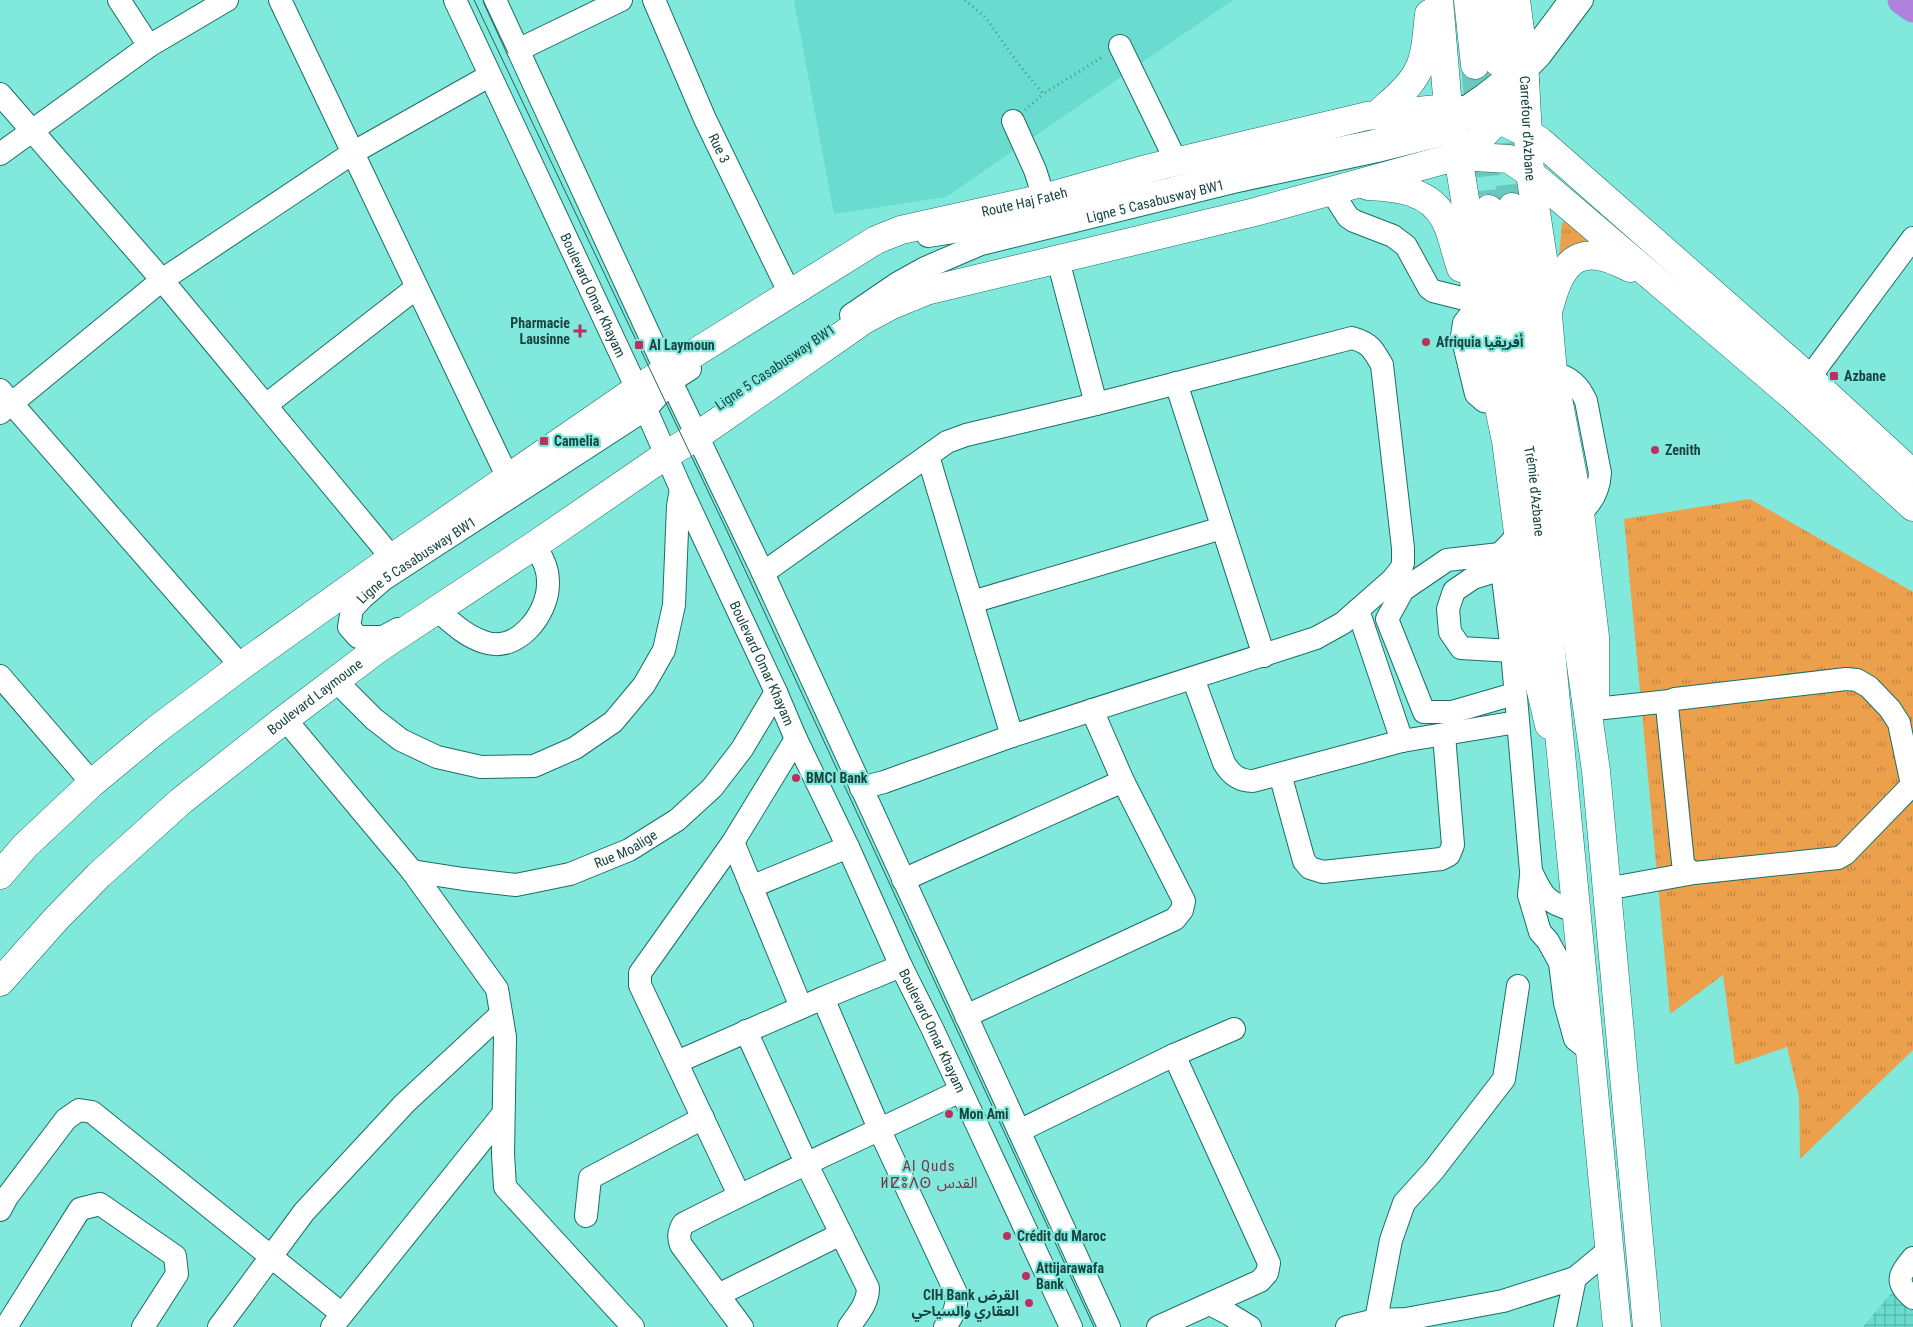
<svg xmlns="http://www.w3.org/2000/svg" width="1913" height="1327" font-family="'Roboto Condensed','Noto Sans Arabic','Noto Sans Tifinagh',sans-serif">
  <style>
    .built { fill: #6adccf }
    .industrial { fill: url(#industrial-grid) }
    .grass { fill: url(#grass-tufts) }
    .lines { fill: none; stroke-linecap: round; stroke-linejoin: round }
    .river { stroke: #af82de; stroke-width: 29 }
    .highway-tunnel { stroke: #6cc7bd; stroke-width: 28; stroke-dasharray: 28 14; stroke-linecap: butt }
    .minor-casing { stroke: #1a6f67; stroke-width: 24 }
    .major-casing { stroke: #1a6f67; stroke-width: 29 }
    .highway-casing { stroke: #1a6f67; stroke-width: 29 }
    .path { stroke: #4c958d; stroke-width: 3; stroke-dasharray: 1 4; stroke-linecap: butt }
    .minor { stroke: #fff; stroke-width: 22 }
    .major { stroke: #fff; stroke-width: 28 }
    .highway { stroke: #fff; stroke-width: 28 }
    .tram { stroke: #2a605b; stroke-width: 1 }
    .poi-dot { fill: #bd2f5f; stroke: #81e8dc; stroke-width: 2 }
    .labels { text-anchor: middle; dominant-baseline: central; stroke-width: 4.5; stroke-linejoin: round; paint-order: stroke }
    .street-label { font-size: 14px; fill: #194541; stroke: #81e8dc }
    .poi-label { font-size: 14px; font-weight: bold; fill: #194541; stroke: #81e8dc; text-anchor: start }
    .neighbourhood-label { font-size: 15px; letter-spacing: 1px; fill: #793346; stroke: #81e8dc }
  </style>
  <defs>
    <pattern id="industrial-grid" width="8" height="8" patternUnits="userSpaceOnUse" patternTransform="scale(1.25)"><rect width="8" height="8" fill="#6adccf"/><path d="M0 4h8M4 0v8" fill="none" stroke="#56b4aa"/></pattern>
    <pattern id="grass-tufts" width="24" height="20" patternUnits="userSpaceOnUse" patternTransform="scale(1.25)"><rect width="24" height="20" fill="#eda04c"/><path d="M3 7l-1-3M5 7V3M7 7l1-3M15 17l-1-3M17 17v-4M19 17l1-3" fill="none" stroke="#bf8441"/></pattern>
  </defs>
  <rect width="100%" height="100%" fill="#81e8dc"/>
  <path class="built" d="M794 0H1233L946 197 834 214Z"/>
  <path class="industrial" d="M1913 1267V1327H1863Z"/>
  <path class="grass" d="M1575 221 1608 248 1558 268 1562 222Z
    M1750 499 1913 592V1050L1800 1159 1799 1096 1787 1047 1735 1065 1723 975 1670 1014 1624 519Z"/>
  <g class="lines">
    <path class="river" d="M1902 0 1913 8"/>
    <path class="highway-tunnel" d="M1475 65 1489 209
      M1501 101 1512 207"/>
    <g class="minor-casing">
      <g id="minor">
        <path d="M119 0 149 46"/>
        <path d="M280 0C357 159 431 319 508 478"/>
        <path id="s1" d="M455 0 637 389 681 489 776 692 796 739 848 847 901 966 932 1028 1071 1327"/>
        <path d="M495 0 666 371 763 573 1109 1327"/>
        <path id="s2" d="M654 0 705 119 790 294"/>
        <path d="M1120 46 1177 163"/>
        <path d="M518 50 621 0"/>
        <path d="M0 94 162 280 392 558"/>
        <path d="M1013 121 1035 170 1044 198"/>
        <path d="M0 154 149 46 227 0"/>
        <path d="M1332 192 1348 217 1354 221 1393 236 1406 246 1429 288 1433 291 1477 302"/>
        <path d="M928 236C1007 224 1087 209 1165 190 1202 181 1238 170 1275 161 1340 146 1411 141 1469 105 1514 77 1540 42 1570 0"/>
        <path d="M1058 260 1096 404"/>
        <path d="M1478 305 1464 323 1462 336 1476 394 1484 401 1498 403"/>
        <path id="s3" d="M851 315 898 283 925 268 981 244 1233 182 1377 151 1437 136 1490 104 1508 89 1540 56 1582 0"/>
        <path d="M1553 373C1570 377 1579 385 1586 401L1600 473C1599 490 1593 502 1580 513"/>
        <path d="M1176 383 1264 656"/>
        <path d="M0 390 241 666"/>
        <path d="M1798 390 1809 378 1913 238"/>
        <path d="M266 405 416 288"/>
        <path d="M0 413 162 280 354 152 489 76"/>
        <path d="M928 456 1012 736"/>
        <path d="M1518 535 1500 554 1512 651 1531 871C1543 897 1546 903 1576 911"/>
        <path d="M1500 554 1447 560 1403 590 1387 619 1424 712H1452L1514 694"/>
        <path d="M1502 569 1473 578 1454 591 1448 609 1450 632 1461 648 1512 651"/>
        <path d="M763 573 947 442 966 435 1096 404 1352 338C1370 343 1373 349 1382 365L1403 548V563L1401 569 1392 580 1343 623 1316 638 1012 736 884 782 861 788"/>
        <path d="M972 602 1222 528"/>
        <path d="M437 610C451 622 465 636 484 642 517 654 548 614 548 584 549 569 542 558 535 545"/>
        <path d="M1358 610 1402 741"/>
        <path id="s4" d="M398 629 383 637H358L349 627 352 609 362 598 384 579 646 409 671 381 690 369"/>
        <path d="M0 676 92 783"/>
        <path d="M1193 678 1224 763C1231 775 1239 781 1253 781L1402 741 1517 722"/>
        <path d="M336 681 374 719 401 740 437 757 481 767 534 766 575 748 613 722 644 685 664 650 674 605 678 506 681 489"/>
        <path d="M1595 709 1670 701"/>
        <path d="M285 719 412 871 497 989 505 1037 503 1154 505 1187 633 1327"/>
        <path d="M1280 774 1304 861 1310 868 1323 872 1441 859 1449 855 1453 845 1444 735"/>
        <path d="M1912 785 1899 723 1890 709 1869 687 1857 680 1846 679 1675 699 1670 701 1667 706 1683 863 1687 869 1694 873 1838 858 1845 854 1913 784"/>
        <path d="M733 842 801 1007"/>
        <path id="s5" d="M412 871 463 879 516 885 570 874 629 850 677 820 712 788 742 749 776 692"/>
        <path d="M1531 876 1529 895 1540 932 1548 941 1560 963 1565 1003 1575 1039 1589 1050"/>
        <path d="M903 880 1123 781"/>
        <path d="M751 887 848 847"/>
        <path d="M1606 889 1694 873"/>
        <path d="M823 998 880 1131 956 1293C958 1308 953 1315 945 1327"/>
        <path d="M966 1016 1175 919 1182 910 1184 901 1123 781 1092 710"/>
        <path d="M746 1031 807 1165 868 1288C868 1304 857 1315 849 1327"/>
        <path d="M677 1062 823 998 901 966"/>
        <path d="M1019 1131 1174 1055 1234 1029"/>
        <path d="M739 1195 640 985V973L733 842 796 739"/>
        <path d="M0 1210 7 1197 66 1119 79 1110 92 1112 342 1314"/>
        <path d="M586 1216 590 1178 703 1118"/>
        <path d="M1913 1258C1899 1275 1894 1282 1913 1298"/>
        <path d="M718 1295 841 1234"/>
        <path d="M1210 1304 1229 1314 1250 1327"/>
        <path d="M1376 1320 1391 1240 1404 1203 1433 1171 1504 1079 1518 986"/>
        <path d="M6 1327 80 1209 100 1204 175 1256 177 1274 143 1327"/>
        <path d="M219 1327 304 1212 405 1103 501 1014"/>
        <path d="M332 1327 503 1114"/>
        <path d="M742 1327 681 1245C678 1237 679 1232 683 1224 774 1177 868 1136 960 1091"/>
        <path d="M1158 1327 1260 1281 1267 1273 1269 1263 1174 1055"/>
        <path d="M1347 1327 1376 1320 1406 1319 1503 1301 1575 1278 1609 1250"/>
        <path d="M1565 1327 1575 1278"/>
      </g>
    </g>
    <g class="major-casing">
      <g id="major">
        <path d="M1439 0 1448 108 1458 156 1465 199 1476 299 1506 441 1536 670 1549 725"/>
        <path id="s6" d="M1516 0 1524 61 1530 173 1543 258 1553 373 1580 513 1595 637V703"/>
        <path d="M1377 115C1394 99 1415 84 1422 61 1427 46 1427 29 1429 14"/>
        <path d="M1458 156 1509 159 1530 173 1792 396 1913 507"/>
        <path d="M1368 186C1397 187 1431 191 1445 220 1453 235 1455 253 1461 268"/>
        <path d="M1550 305C1563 255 1584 243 1630 268"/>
        <path id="s7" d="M0 875 25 846 92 783 156 730 241 666 392 558 637 389 876 240 901 230 1044 198 1150 168 1367 116 1448 108 1491 116 1527 133 1540 141 1809 378 1913 474"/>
        <path id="s8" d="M0 982 56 919 99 875 181 801 285 719 379 648 535 545 666 455 697 436 864 320 892 305 926 291 1255 212 1458 156C1487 135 1507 112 1525 81"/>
      </g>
    </g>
    <g class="highway-casing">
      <g id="highway">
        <path d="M1468 0 1475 65"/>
        <path d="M1491 0 1498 62"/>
        <path d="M1512 207 1524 334 1551 453 1596 771 1647 1327"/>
        <path id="s9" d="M1489 209 1505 330 1533 467 1617 1327"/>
      </g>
    </g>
    <path class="path" d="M965 0 986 18 1017 62 1043 94 1104 56
      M1025 110 1043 94"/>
    <use href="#minor" class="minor"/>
    <use href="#major" class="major"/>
    <use href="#highway" class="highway"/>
    <path class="tram" d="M474 0 727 531 1094 1327
      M483 0 508 53"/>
  </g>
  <g class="poi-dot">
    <path d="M577.5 323.5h5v5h5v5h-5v5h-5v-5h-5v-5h5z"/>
    <circle cx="1426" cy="342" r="5"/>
    <rect x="634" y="340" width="10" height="10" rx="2.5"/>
    <rect x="1829" y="371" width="10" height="10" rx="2.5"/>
    <rect x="539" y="436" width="10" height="10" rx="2.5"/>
    <circle cx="1655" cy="450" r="5"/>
    <circle cx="796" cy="778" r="5"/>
    <circle cx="949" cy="1114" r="5"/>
    <circle cx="1007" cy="1236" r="5"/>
    <circle cx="1026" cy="1276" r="5"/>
    <circle cx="1029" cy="1303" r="5"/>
  </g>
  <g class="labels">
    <g class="street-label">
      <text stroke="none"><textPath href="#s6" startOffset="129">Carrefour d'Azbane</textPath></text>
      <text stroke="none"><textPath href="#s2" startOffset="162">Rue 3</textPath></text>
      <text stroke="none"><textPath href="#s3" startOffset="328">Ligne 5 Casabusway BW1</textPath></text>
      <text stroke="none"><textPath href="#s7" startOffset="1238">Route Haj Fateh</textPath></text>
      <text stroke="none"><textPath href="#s1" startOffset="326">Boulevard Omar Khayam</textPath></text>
      <text transform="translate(775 367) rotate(-34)">Ligne 5 Casabusway BW1</text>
      <text stroke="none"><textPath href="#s9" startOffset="286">Trémie d'Azbane</textPath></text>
      <text stroke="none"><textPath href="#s4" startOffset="155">Ligne 5 Casabusway BW1</textPath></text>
      <text stroke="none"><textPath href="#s1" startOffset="731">Boulevard Omar Khayam</textPath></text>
      <text stroke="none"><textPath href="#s8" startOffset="426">Boulevard Laymoune</textPath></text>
      <text stroke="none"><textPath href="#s5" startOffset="221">Rue Moalige</textPath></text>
      <text stroke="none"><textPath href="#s1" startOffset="1136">Boulevard Omar Khayam</textPath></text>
    </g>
    <g class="poi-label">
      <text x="570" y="323" text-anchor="end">Pharmacie<tspan x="570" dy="16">Lausinne</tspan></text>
      <text x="1436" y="342">Afriquia أفريقيا</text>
      <text x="649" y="345">Al Laymoun</text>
      <text x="1844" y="376">Azbane</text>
      <text x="554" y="441">Camelia</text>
      <text x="1665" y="450">Zenith</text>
      <text x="806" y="778">BMCI Bank</text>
      <text x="959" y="1114">Mon Ami</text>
      <text x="1017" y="1236">Crédit du Maroc</text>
      <text x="1036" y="1268">Attijarawafa<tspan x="1036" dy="16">Bank</tspan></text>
      <text x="1019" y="1295" text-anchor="end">CIH Bank القرض<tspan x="1019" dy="16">العقاري والسياحي</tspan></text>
    </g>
    <g class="neighbourhood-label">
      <text x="929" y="1166">Al Quds<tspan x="929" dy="17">ⵍⵇⵓⴷⵙ القدس</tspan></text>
    </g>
  </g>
</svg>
